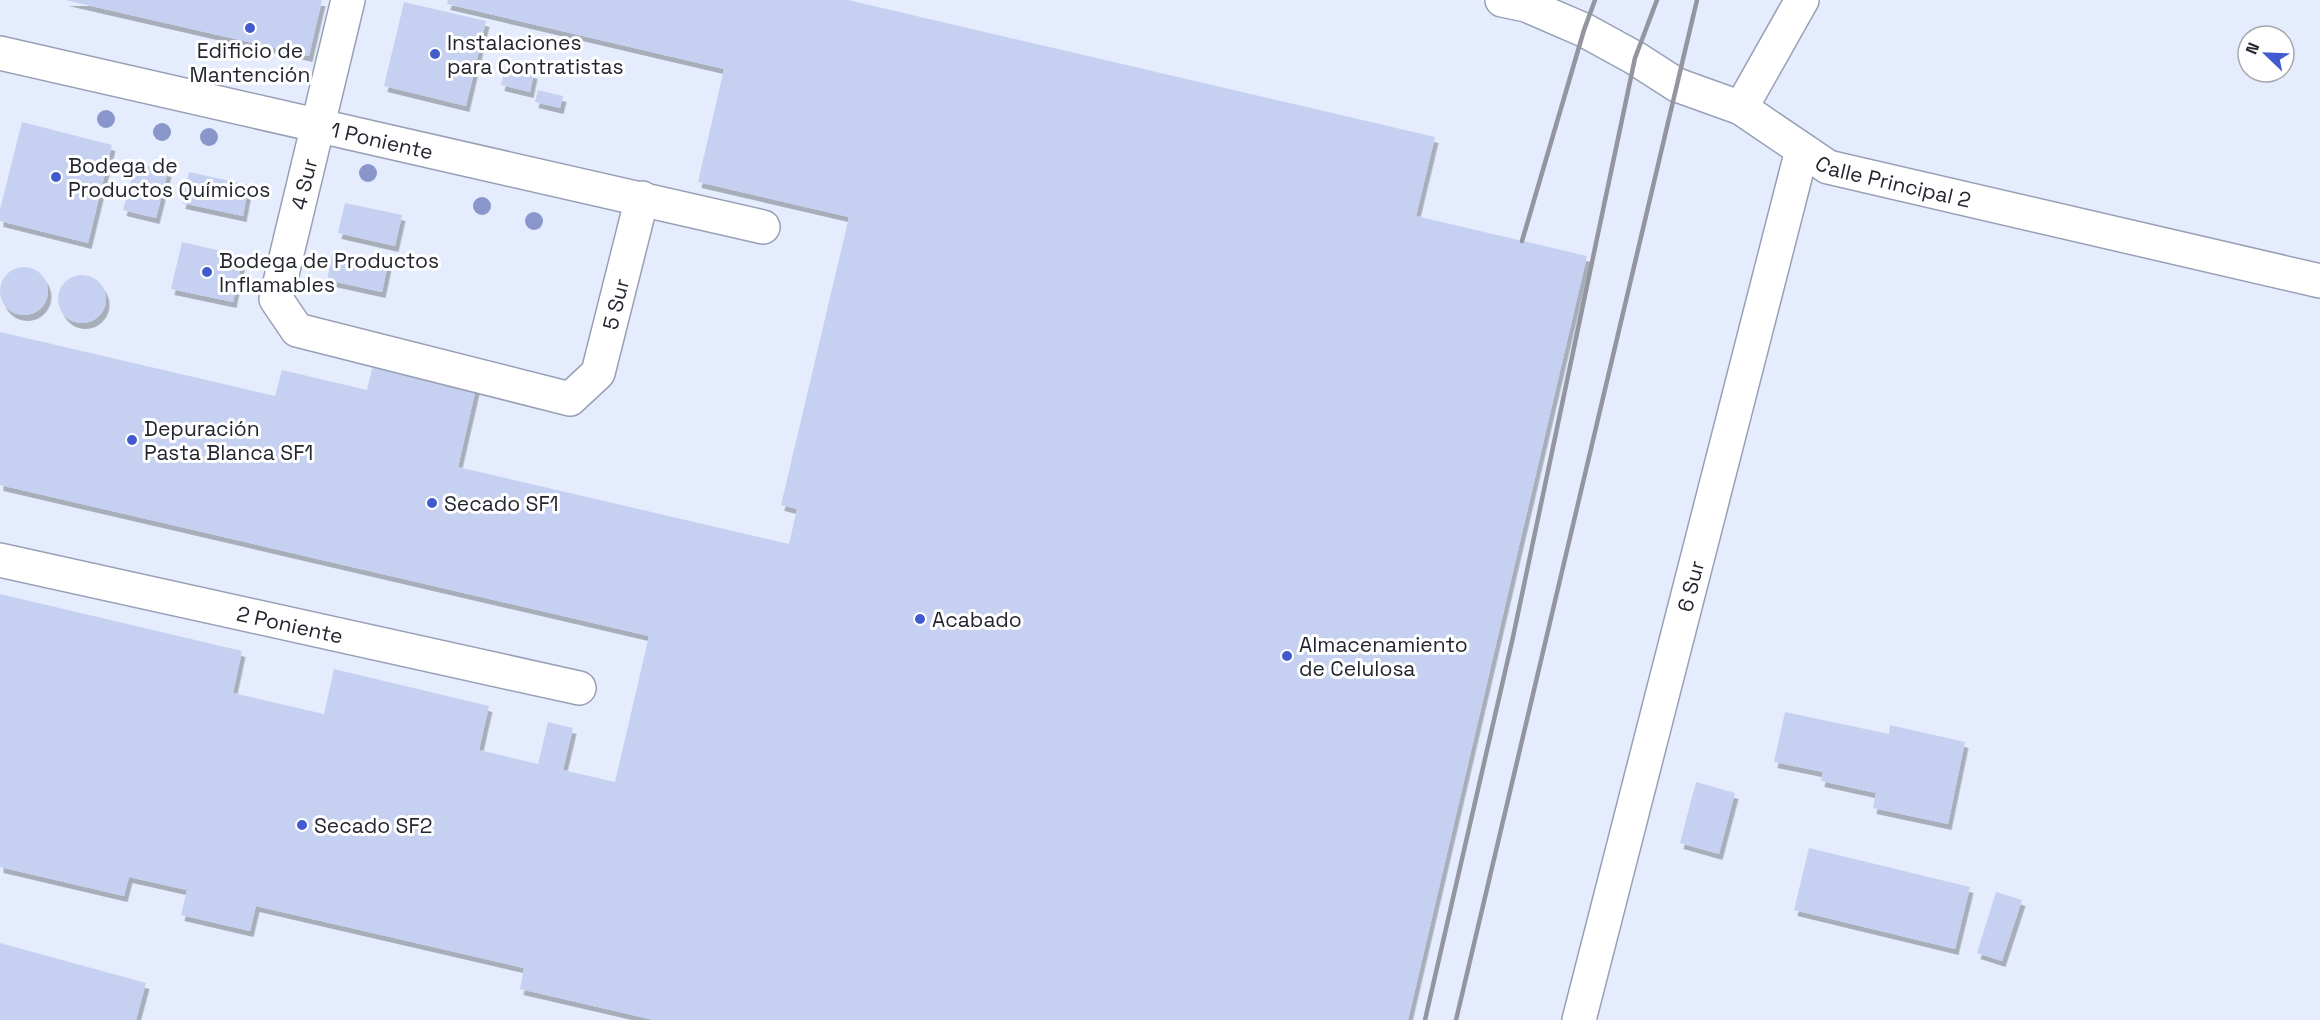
<svg xmlns="http://www.w3.org/2000/svg" width="2320" height="1020" font-family="'Space Grotesk',sans-serif">
  <style>
    .built { fill: #e5ecfe; fill-rule: evenodd }
    .building { fill: #c6d1f1; filter: url(#shadow) }
    .lines { fill: none; stroke-linecap: round; stroke-linejoin: round }
    .minor-casing { stroke: #98a0b5; stroke-width: 36 }
    .minor { stroke: #fff; stroke-width: 33 }
    .rail { stroke: #93969f; stroke-width: 4.5 }
    .tree { fill: #8996cb }
    .poi-dot { fill: #415bce; stroke: #fff; stroke-width: 2 }
    .labels { text-anchor: middle; dominant-baseline: central; stroke-width: 6; stroke-linejoin: round; paint-order: stroke }
    .poi-label { font-size: 21px; fill: #23262e; stroke: #fff; text-anchor: start }
    .street-label { font-size: 21px; fill: #23262e; stroke: #fff }
  </style>
  <defs>
    <filter id="shadow"><feDropShadow dx="3.5" dy="6" stdDeviation="0" flood-color="#0004"/></filter>
  </defs>
  <rect width="100%" height="100%" fill="#f1f5fe"/>
  <path class="built" d="M0 0H2320V1020H0ZM2248 36H2284V72H2248Z"/>
  <path class="building" d="M65 0H322L309 56Z
    M448 0H848L1435 137 1416 216 1587 256 1408 1020H654L520 989 524 968 256 906 250 931 181 915 187 890 129 877 124 896 0 867V594L242 651 233 693 324 714 334 669 489 706 479 750 538 764 548 722 573 728 563 770 615 782 649 636 0 485V332L275 396 282 370 367 390 374 361 477 384 458 467 789 544 797 509 781 505 849 217 698 182 724 69 447 4Z
    M404 2 486 21 466 106 384 86Z
    M505 67 534 73 530 92 501 85Z
    M538 90 563 96 560 108 535 102Z
    M22 122 112 145 88 243 0 221V210Z
    M136 163 168 171 156 218 123 210Z
    M189 172 249 185 243 216 182 203Z
    M345 203 402 215 395 246 338 233Z
    M182 242 243 256 233 302 171 289Z
    M333 252 388 264 382 292 327 280Z
    M0 291a24 24 0 1 1 48 0a24 24 0 1 1-48 0Z
    M58 299a24 24 0 1 1 48 0a24 24 0 1 1-48 0Z
    M1785 712 1889 734 1890 725 1965 742 1948 824 1873 808 1876 793 1821 781 1823 772 1774 762Z
    M1696 782 1735 793 1719 854 1680 843Z
    M1809 848 1970 887 1955 949 1794 910Z
    M1996 892 2022 900 2002 961 1977 953Z
    M0 943 146 983 136 1020H0Z"/>
  <g class="lines">
    <g class="minor-casing">
      <g id="minor">
        <path id="s1" d="M348 0 276 299 297 330 570 399 598 373 642 198"/>
        <path id="s2" d="M1502 0 1526 5 1584 30 1635 58 1677 85 1741 108 1828 167 2320 281"/>
        <path id="s3" d="M0 53 763 227"/>
        <path d="M1741 108 1802 0"/>
        <path id="s4" d="M0 560 579 688"/>
        <path id="s5" d="M1579 1020 1802 150"/>
      </g>
    </g>
    <use href="#minor" class="minor"/>
    <path class="rail" d="M1522 241 1584 30 1595 0
      M1425 1020 1513 637 1635 58 1657 0
      M1456 1020 1697 0"/>
  </g>
  <g class="tree">
    <circle cx="106" cy="119" r="9"/>
    <circle cx="162" cy="132" r="9"/>
    <circle cx="209" cy="137" r="9"/>
    <circle cx="368" cy="173" r="9"/>
    <circle cx="482" cy="206" r="9"/>
    <circle cx="534" cy="221" r="9"/>
  </g>
  <g class="poi-dot">
    <circle cx="250" cy="28" r="6"/>
    <circle cx="435" cy="54" r="6"/>
    <circle cx="56" cy="177" r="6"/>
    <circle cx="207" cy="272" r="6"/>
    <circle cx="132" cy="440" r="6"/>
    <circle cx="432" cy="503" r="6"/>
    <circle cx="920" cy="619" r="6"/>
    <circle cx="1287" cy="656" r="6"/>
    <circle cx="302" cy="825" r="6"/>
  </g>
  <g class="labels">
    <g class="poi-label">
      <text x="447" y="42">Instalaciones<tspan x="447" dy="24">para Contratistas</tspan></text>
      <text x="250" y="50" text-anchor="middle">Edificio de<tspan x="250" dy="24">Mantención</tspan></text>
      <text x="68" y="165">Bodega de<tspan x="68" dy="24">Productos Químicos</tspan></text>
      <text x="219" y="260">Bodega de Productos<tspan x="219" dy="24">Inflamables</tspan></text>
      <text x="144" y="428">Depuración<tspan x="144" dy="24">Pasta Blanca SF1</tspan></text>
      <text x="444" y="503">Secado SF1</text>
      <text x="932" y="619">Acabado</text>
      <text x="1299" y="644">Almacenamiento<tspan x="1299" dy="24">de Celulosa</tspan></text>
      <text x="314" y="825">Secado SF2</text>
    </g>
    <g class="street-label">
      <text stroke="none"><textPath href="#s3" startOffset="392">1 Poniente</textPath></text>
      <text stroke="none"><textPath href="#s2" startOffset="436">Calle Principal 2</textPath></text>
      <text transform="translate(304 184) rotate(-76)">4 Sur</text>
      <text stroke="none"><textPath href="#s1" startOffset="736">5 Sur</textPath></text>
      <text stroke="none"><textPath href="#s5" startOffset="448">6 Sur</textPath></text>
      <text stroke="none"><textPath href="#s4" startOffset="297">2 Poniente</textPath></text>
    </g>
  </g>
  <g transform="translate(2266 54) rotate(293)"><circle r="28" fill="#ffffff" stroke="#a7a8ab" stroke-width="1.5"/>
  <path d="M0-4.5L10 22L0 15L-10 22Z" fill="#415bce"/>
  <text y="-9" font-size="16" font-weight="bold" text-anchor="middle" fill="#23262e">N</text>
  </g>
</svg>
